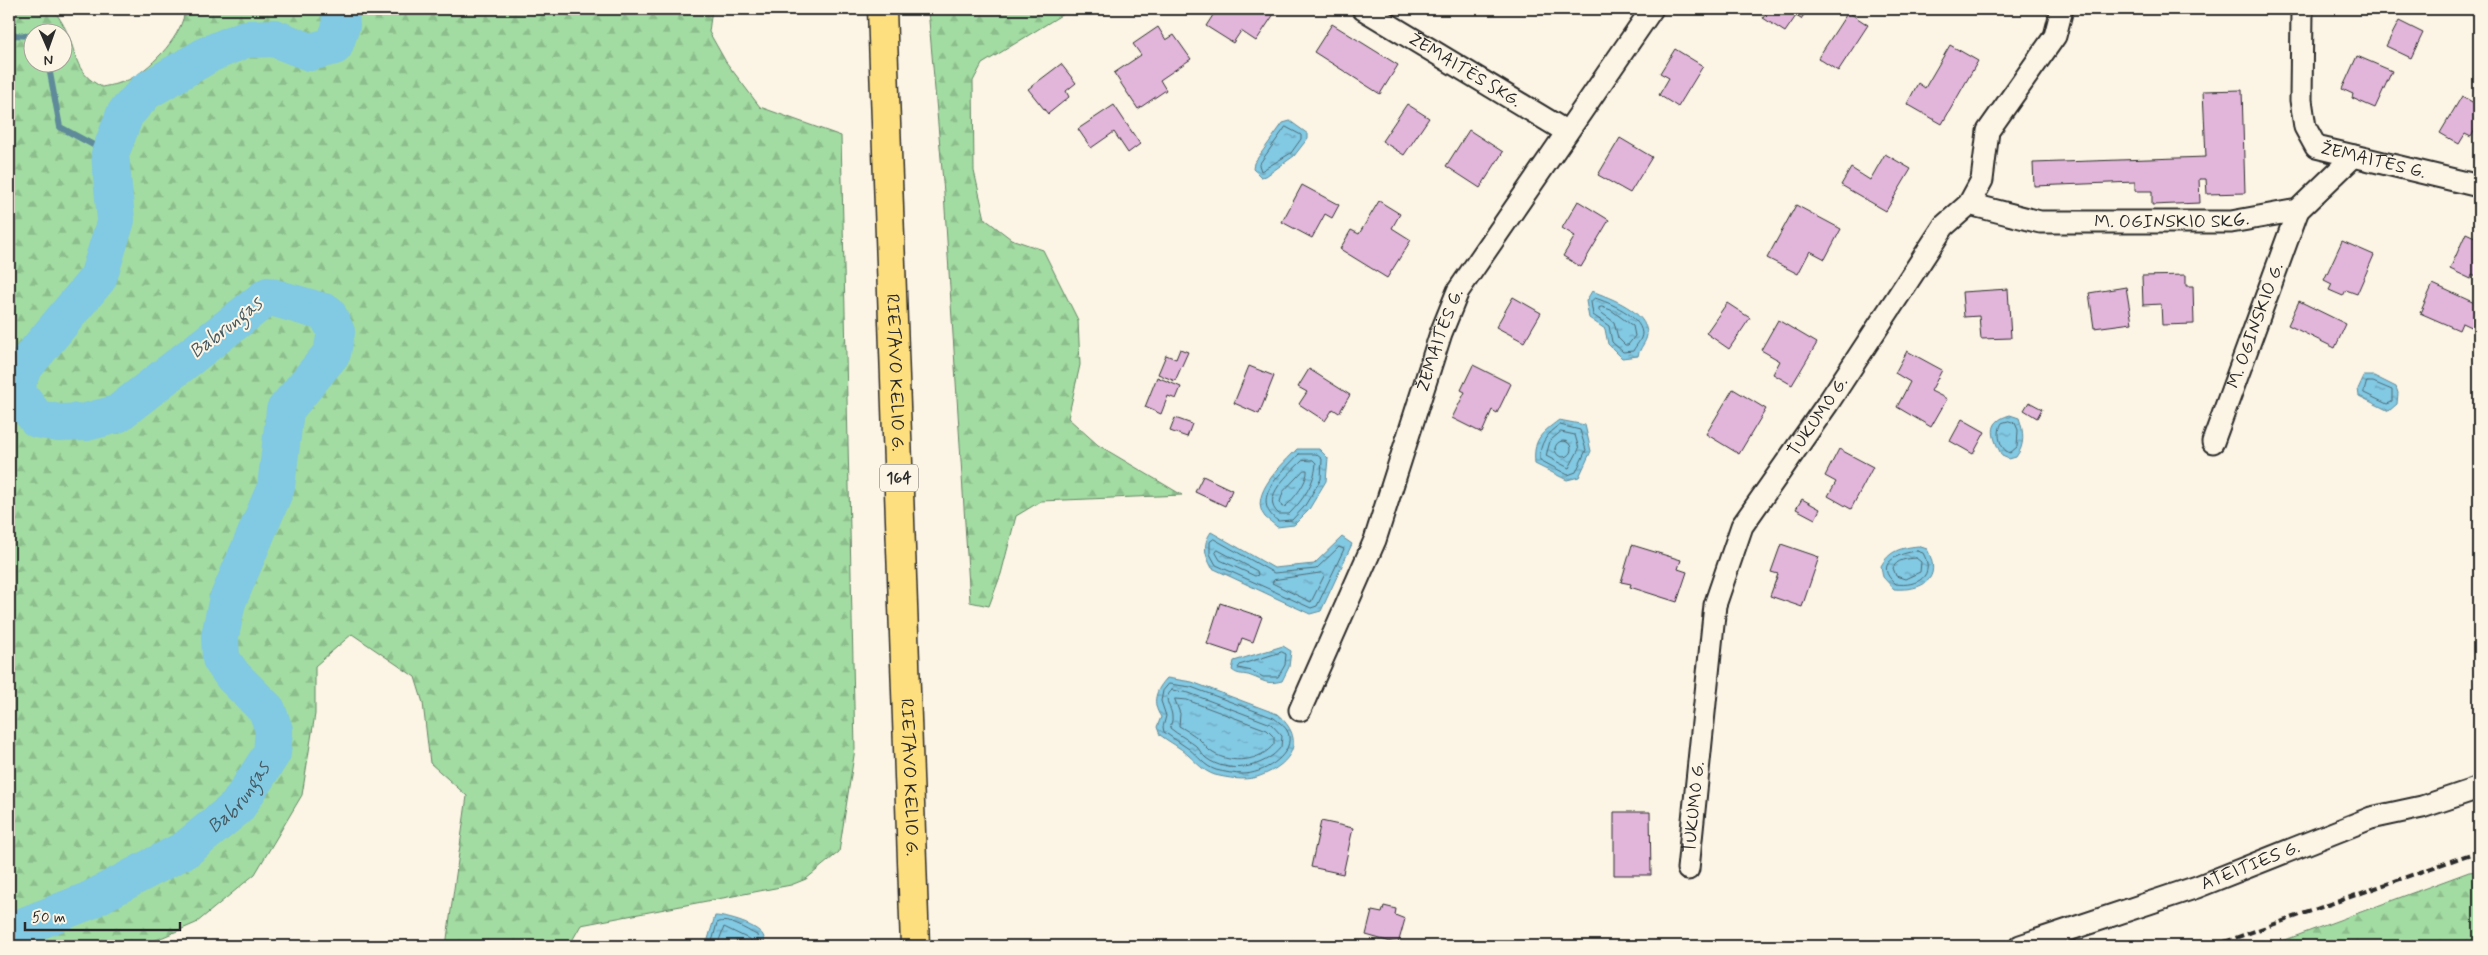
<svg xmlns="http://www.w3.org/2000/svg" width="2488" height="955" font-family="Mynerve,sans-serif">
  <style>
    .forest { fill: url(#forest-firs); stroke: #668466; fill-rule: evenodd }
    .water { fill: url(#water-ripples); stroke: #5f8a99 }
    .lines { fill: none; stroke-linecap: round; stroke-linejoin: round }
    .shore { stroke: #4e6a75; stroke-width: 1 }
    .stream { stroke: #5f8a99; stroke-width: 6 }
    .river { stroke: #82c9e3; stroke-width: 38 }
    .building { fill: #e2b6db; stroke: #2b2b2b }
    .street-casing { stroke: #2b2b2b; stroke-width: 25 }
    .primary-casing { stroke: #2b2b2b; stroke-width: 31 }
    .street { stroke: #fcf5e5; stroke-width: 21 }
    .primary { stroke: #fedf80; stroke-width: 28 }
    .rail { stroke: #2b2b2b; stroke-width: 4; stroke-dasharray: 8 4; stroke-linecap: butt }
    .labels { text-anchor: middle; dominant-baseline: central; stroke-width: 4; stroke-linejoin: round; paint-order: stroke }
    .shield { fill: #fcf5e5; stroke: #6a6863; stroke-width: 1 }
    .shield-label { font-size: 16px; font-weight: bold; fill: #2b2b2b }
    .street-label { font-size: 18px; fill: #2b2b2b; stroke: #fcf5e5 }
    .water-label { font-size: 19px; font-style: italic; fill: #455a62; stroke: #fcf5e5 }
  </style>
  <defs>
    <pattern id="forest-firs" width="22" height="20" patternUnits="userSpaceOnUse" patternTransform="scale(1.25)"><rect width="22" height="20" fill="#a2dca2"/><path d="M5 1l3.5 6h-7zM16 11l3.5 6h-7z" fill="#8cbd8c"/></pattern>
    <pattern id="water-ripples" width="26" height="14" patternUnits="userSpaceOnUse" patternTransform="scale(1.25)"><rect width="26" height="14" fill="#82c9e3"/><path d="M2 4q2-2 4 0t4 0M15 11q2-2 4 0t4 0" fill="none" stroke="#6ba3b8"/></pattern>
  </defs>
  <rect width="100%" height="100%" fill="#fcf5e5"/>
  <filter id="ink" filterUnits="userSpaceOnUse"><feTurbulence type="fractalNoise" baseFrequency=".02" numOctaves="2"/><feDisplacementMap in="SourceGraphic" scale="10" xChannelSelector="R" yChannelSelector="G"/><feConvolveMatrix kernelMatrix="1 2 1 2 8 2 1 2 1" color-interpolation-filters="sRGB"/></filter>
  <g filter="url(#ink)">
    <path class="forest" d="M9 9 54 10C59 18 65 26 68 35 78 58 75 73 102 87 112 85 123 83 132 78 154 65 183 35 185 9H712L709 32 726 62 760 107 841 136 855 749 839 852 806 879 791 885 581 925 569 946H446L467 796 430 763 423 703 415 677 352 634 315 666V714L302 795 255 874 196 923 142 946H9ZM32 32H62V62H32Z
      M928 9H1071L982 64 973 81 974 171 985 219 1011 239 1043 250 1078 320 1080 365 1068 418 1098 445 1182 495 1041 501 1016 516 1001 574 989 606 970 602 944 193Z
      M2461 9H2479V19Z
      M2479 871V946H2269L2469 872Z"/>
    <path class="water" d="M1290 121 1308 134V138L1294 156 1266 176 1261 177 1253 169 1254 163 1283 123Z
      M1592 291C1610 298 1648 311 1647 335 1646 343 1640 347 1638 356L1622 358 1608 344 1605 329 1589 318 1586 301Z
      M2364 376H2374L2396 387 2398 393 2397 404 2389 411 2359 396 2358 389Z
      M2010 415 2019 418C2024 433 2025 445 2016 457L2009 459 2002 456C1993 438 1985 422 2010 415Z
      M1559 420 1585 425 1591 451 1579 477 1567 480 1535 464C1533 440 1540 434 1559 420Z
      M1297 449H1319L1328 458 1326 481 1308 511 1294 525 1277 527C1273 523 1268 520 1265 517 1247 495 1284 463 1297 449Z
      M1211 532 1274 568 1314 564 1342 537 1352 544 1321 611 1310 614 1212 568C1205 555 1202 545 1211 532Z
      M1918 546 1927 549C1943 579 1923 591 1894 589L1883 577 1881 566C1890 550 1901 548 1918 546Z
      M1283 646 1291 651 1289 667 1282 681C1266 685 1265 681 1251 676 1244 673 1239 676 1232 670L1234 661Z
      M1167 678 1192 682 1277 714C1308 740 1291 766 1257 777 1244 781 1228 778 1215 775 1203 771 1197 763 1188 755 1180 747 1169 742 1160 735L1157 727 1161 717C1151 702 1156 690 1167 678Z
      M715 916C726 916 762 926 764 938 765 941 764 944 763 946H706Z
      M1034 941 1066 944 1069 946H1029Z"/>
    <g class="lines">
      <path class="shore" d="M1286 127 1301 135V139L1291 153 1261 171 1259 165Z
        M1595 298C1610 303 1640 315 1642 333 1642 340 1636 345 1633 351L1623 352 1612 342 1609 326 1593 315 1591 302Z
        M1602 307 1611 310 1633 326 1635 336 1628 345H1625L1618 338 1614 322 1599 311V308Z
        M2367 382H2373L2392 390V402L2387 404 2364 393Z
        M2009 421 2015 423 2018 430 2017 447 2010 453C1999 449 1996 432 2002 423Z
        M1560 425 1580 430 1586 450 1576 472 1568 475 1540 460C1539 443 1547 434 1560 425Z
        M1561 432 1575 435 1579 449 1569 468 1546 456 1550 441Z
        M1555 449a8 8 0 1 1 16 0a8 8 0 1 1-16 0Z
        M1299 454H1316L1322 459 1321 479 1304 507 1292 520 1278 521C1248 499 1282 473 1299 454Z
        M1313 460 1316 463C1315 483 1303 500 1289 514H1279C1259 498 1290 473 1302 461Z
        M1304 470H1307C1308 482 1294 498 1286 506L1282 507 1280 502 1283 492Z
        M1214 539 1274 573 1316 569 1339 547 1344 549 1317 606 1311 608 1216 565 1210 554V542Z
        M1218 550 1257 571 1258 575 1255 576 1220 560 1216 553Z
        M1917 551 1923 553C1936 576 1917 587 1896 584 1872 564 1898 553 1917 551Z
        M1916 558 1921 562 1920 572 1905 579 1896 576 1893 568C1897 559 1907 559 1916 558Z
        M1322 573 1324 576 1311 602 1272 583 1274 580Z
        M1282 652 1286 654 1285 665 1278 677H1263L1252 671 1238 668 1240 665Z
        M1169 684 1191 687 1274 718C1280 723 1288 728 1289 736 1292 757 1262 774 1243 774 1235 774 1224 772 1216 770 1204 766 1199 757 1189 749 1181 743 1172 738 1164 732L1163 727 1166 716 1161 701 1163 691Z
        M1172 690 1189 693 1271 724 1282 736 1281 747C1265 768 1228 775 1206 758 1202 755 1200 750 1196 746 1188 739 1178 735 1170 728 1170 725 1173 721 1172 717 1172 706 1161 700 1172 690Z
        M1175 699 1187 700 1267 730 1274 737V744C1260 762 1231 764 1213 753 1207 750 1204 743 1199 739 1193 734 1186 730 1179 726L1180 714Z
        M711 946 717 923C728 917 746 930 757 935L759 946
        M717 946 724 927 751 940 752 946"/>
      <path class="stream" d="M9 39 12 35 32 36
        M48 62 60 127 110 154"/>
      <path class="river" id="s1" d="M9 932 88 901 186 849 237 807 272 753 274 730 267 710 233 676 221 659 220 636 227 602 276 487 285 410 332 353 336 332 327 313 268 296 117 414 86 422 59 423 37 419 17 393 18 380 23 368 98 278 116 220 110 154 125 114 146 91 209 54 245 39 274 38 310 52 334 46 341 26 340 9"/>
    </g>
    <path class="building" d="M1217 9H1273L1276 11 1256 41 1241 31 1233 43 1206 26Z
      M1769 9H1808L1801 19 1796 16 1785 32 1763 18Z
      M1848 12 1868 25 1838 71 1818 58Z
      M2399 21 2423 33 2411 58 2386 46Z
      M1332 24 1398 65 1380 94 1314 52Z
      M1158 27 1166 40 1174 35 1191 59 1160 80 1166 90 1138 109 1114 73 1141 55 1133 44Z
      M1950 45 1978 61 1942 124 1907 104 1918 83 1925 88Z
      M1675 49 1703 66 1678 107 1659 95 1669 78 1660 73Z
      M2357 56 2392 71 2375 108 2352 98 2353 94 2342 89Z
      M1061 64 1076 83 1066 91 1069 97 1048 114 1028 89Z
      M2242 90 2245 193 2207 194 2206 179H2199L2200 203 2152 205V191H2135V182L2034 186 2033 163 2206 157 2203 91Z
      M2462 96 2479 106V123L2471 137 2465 134 2459 144 2440 133Z
      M1407 104 1429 118 1404 155 1382 141Z
      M1114 105 1140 144 1128 153 1114 132 1091 148 1078 129Z
      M1469 130 1503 152 1480 188 1446 166Z
      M1620 138 1652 157 1630 193 1598 175Z
      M1885 154 1911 169 1886 211 1841 185 1851 168 1870 180Z
      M1302 185 1339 205 1332 218 1325 214 1312 238 1282 222Z
      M1379 201 1400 214 1392 228 1411 240 1387 278 1340 249 1351 230 1359 234Z
      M1578 201 1609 220 1581 267 1563 256 1575 236 1562 228Z
      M1796 205 1841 229 1825 259 1810 251 1798 274 1767 258Z
      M2466 233 2479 239V278L2472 275 2471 279 2450 269Z
      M2342 241 2374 255 2357 294 2346 290 2343 296 2329 290 2332 284 2324 280Z
      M2186 275V286H2193L2194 324 2162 325 2161 304 2143 305 2142 276Z
      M2433 284 2479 305V331L2462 323 2459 330 2420 313Z
      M2126 287 2132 323 2094 328 2089 293Z
      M2008 289 2011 338 1981 339 1979 316 1964 317 1962 292Z
      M1513 297 1541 313 1524 342 1496 327Z
      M2299 301 2346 324 2335 348 2288 325Z
      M1727 303 1750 318 1729 349 1706 333Z
      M1778 320 1817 343 1792 385 1773 374 1780 361 1761 350Z
      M1180 349 1188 352 1175 381 1158 374 1166 355 1176 359Z
      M1907 351 1942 370 1931 391 1947 399 1931 427 1897 407 1910 382 1895 373Z
      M1473 365 1511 384 1497 413 1492 410 1482 433 1452 418 1465 392 1461 390Z
      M1249 366 1274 376 1259 414 1234 403Z
      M1309 369 1350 395 1339 413 1333 409 1325 421 1299 404 1307 392 1298 387Z
      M1157 377 1181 387 1176 399 1168 396 1161 414 1145 407Z
      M1733 389 1766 409 1739 454 1706 434Z
      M2029 402 2042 409 2037 418 2024 410Z
      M1175 418 1192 424 1187 437 1170 431Z
      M1962 419 1985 432 1973 454 1950 441Z
      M1839 449 1873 467 1851 509 1828 496 1836 482 1825 476Z
      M1203 476 1232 490 1225 506 1195 492Z
      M1802 499 1820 509 1815 519 1796 509Z
      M1781 544 1819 557 1802 607 1770 596 1778 574 1771 572Z
      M1632 545 1681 560 1678 569 1687 572 1677 602 1630 587 1631 584 1621 582Z
      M1220 603 1262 617 1253 642 1242 638 1237 654 1207 644Z
      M1614 812H1650L1651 875H1614Z
      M1321 821 1353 828 1343 874 1311 867Z
      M1384 906 1396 909 1395 915 1405 919 1398 944 1366 935 1372 911 1382 913Z"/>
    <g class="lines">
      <g class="street-casing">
        <g id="street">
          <path id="s2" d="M1363 9 1567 132"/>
          <path id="s3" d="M2302 9 2301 100 2305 127 2316 147 2479 186"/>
          <path id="s4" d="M1969 204 2040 222H2231L2298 210 2354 156"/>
          <path id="s5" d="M2213 442 2298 210"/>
          <path id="s6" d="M1300 710 1375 540 1441 333 1458 291 1652 9"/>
          <path id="s7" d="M1688 869 1715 605 1742 526 1828 403 1944 226 1969 204 1982 180 1988 131 2055 36 2062 9"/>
          <path id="s8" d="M2020 946 2197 887 2371 818 2422 807 2479 788"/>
        </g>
      </g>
      <g class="primary-casing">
        <g id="primary">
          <path id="s9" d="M882 9 915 946"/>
        </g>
      </g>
      <use href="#street" class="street"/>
      <use href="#primary" class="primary"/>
      <path class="rail" d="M2213 946 2479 851"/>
    </g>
  </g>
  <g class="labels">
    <rect class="shield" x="880" y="464.5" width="38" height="27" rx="4"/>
    <g class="shield-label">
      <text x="899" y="478">164</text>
    </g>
    <g class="street-label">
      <text stroke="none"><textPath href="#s2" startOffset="119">ŽEMAITĖS SKG.</textPath></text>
      <text stroke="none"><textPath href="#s3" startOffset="200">ŽEMAITĖS G.</textPath></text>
      <text stroke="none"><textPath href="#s4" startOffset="205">M. OGINSKIO SKG.</textPath></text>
      <text stroke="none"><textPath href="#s5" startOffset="124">M. OGINSKIO G.</textPath></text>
      <text stroke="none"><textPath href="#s6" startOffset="396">ŽEMAITĖS G.</textPath></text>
      <text stroke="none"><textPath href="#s9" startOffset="364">RIETAVO KELIO G.</textPath></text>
      <text stroke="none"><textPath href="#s7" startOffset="482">TUKUMO G.</textPath></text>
      <text stroke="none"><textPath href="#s9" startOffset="769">RIETAVO KELIO G.</textPath></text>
      <text stroke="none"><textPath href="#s7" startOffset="62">TUKUMO G.</textPath></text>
      <text stroke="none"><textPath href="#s8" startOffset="244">ATEITIES G.</textPath></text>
    </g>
    <g class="water-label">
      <text transform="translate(226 328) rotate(-38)">Babrungas</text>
      <text stroke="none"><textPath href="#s1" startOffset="270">Babrungas</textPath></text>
    </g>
  </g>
  <rect width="2488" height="955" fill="none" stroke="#fcf5e5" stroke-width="30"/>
  <rect x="15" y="15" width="2458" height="925" fill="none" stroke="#2b2b2b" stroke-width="2" filter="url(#ink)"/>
  <g transform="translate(48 48) rotate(178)"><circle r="24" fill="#fcf5e5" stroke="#a8a49b"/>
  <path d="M0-4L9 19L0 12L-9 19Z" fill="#2b2b2b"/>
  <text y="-8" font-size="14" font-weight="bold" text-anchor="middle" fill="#2b2b2b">N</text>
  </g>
  <path d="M25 922v8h155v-8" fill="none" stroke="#2b2b2b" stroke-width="2.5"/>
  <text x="32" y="922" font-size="15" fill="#2b2b2b" stroke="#fcf5e5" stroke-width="4" paint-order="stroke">50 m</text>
</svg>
